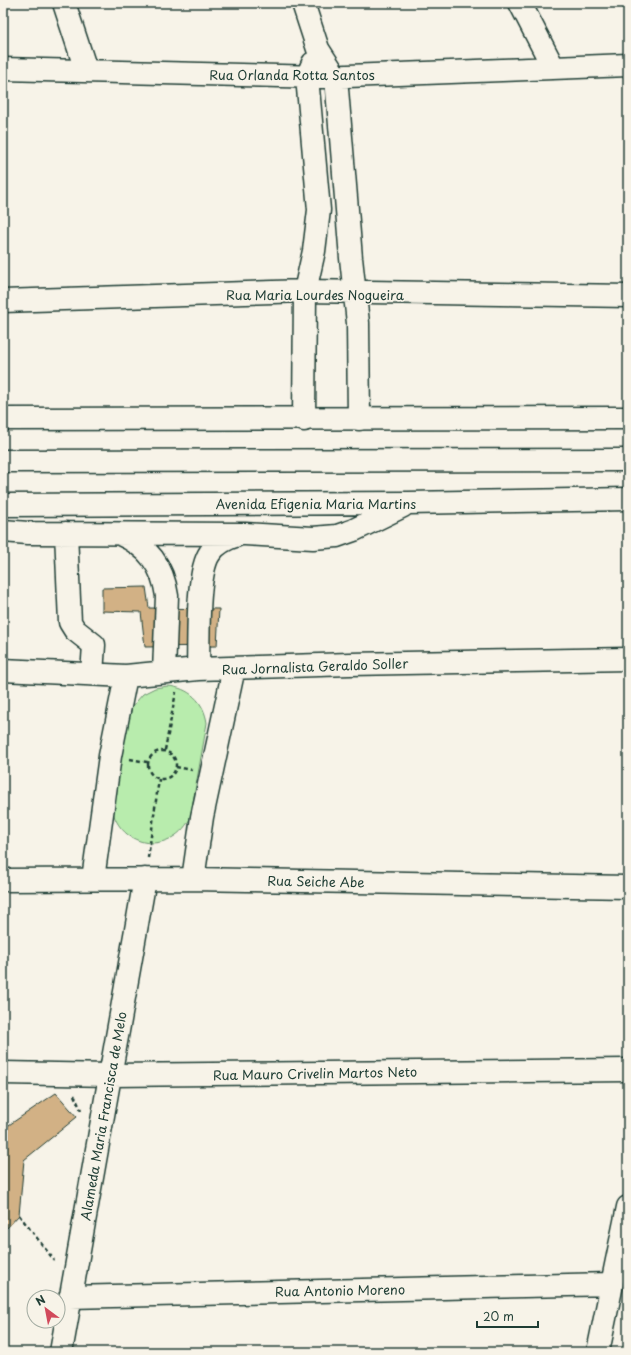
<svg xmlns="http://www.w3.org/2000/svg" width="631" height="1355" font-family="'Playpen Sans',sans-serif">
  <style>
    .green { fill: #b8ecad; stroke: #6c9470 }
    .building { fill: #d2b185; stroke: #1f3d34 }
    .lines { fill: none; stroke-linecap: round; stroke-linejoin: round }
    .minor-casing { stroke: #1f3d34; stroke-width: 25 }
    .major-casing { stroke: #1f3d34; stroke-width: 25 }
    .path { stroke: #1f3d34; stroke-width: 2.5; stroke-dasharray: 4 3; stroke-linecap: butt }
    .minor { stroke: #f7f3e8; stroke-width: 22 }
    .major { stroke: #f7f3e8; stroke-width: 22 }
    .labels { text-anchor: middle; dominant-baseline: central; stroke-width: 3; stroke-linejoin: round; paint-order: stroke }
    .street-label { font-size: 13px; fill: #1f3d34; stroke: #f7f3e8 }
  </style>
  <rect width="100%" height="100%" fill="#f7f3e8"/>
  <filter id="ink" filterUnits="userSpaceOnUse"><feTurbulence type="fractalNoise" baseFrequency=".025" numOctaves="2"/><feDisplacementMap in="SourceGraphic" scale="8" xChannelSelector="R" yChannelSelector="G"/><feConvolveMatrix kernelMatrix="1 2 1 2 8 2 1 2 1" color-interpolation-filters="sRGB"/></filter>
  <g filter="url(#ink)">
    <path class="green" d="M168 686C189 688 204 701 207 723L190 819C168 858 116 847 111 803L130 709 143 694 155 688Z"/>
    <path class="building" d="M146 587 149 608 219 609 217 646 145 647 141 612 102 611V588Z
      M56 1093 77 1117 24 1160 19 1215 7 1228 3 1223V1129Z"/>
    <g class="lines">
      <g class="minor-casing">
        <path id="minor" d="M64 3 86 70
          M303 3 318 49 336 77 351 258 358 323 359 419
          M520 3 553 67
          M3 69 322 77 628 65
          M3 301 305 291 628 296
          M304 420 305 291 314 251 319 210 307 77 313 63
          M3 505 409 503 628 499
          M3 531 28 533 245 534 313 538 337 536 354 530 403 506
          M66 533 70 622 75 630 94 645 92 674
          M120 534C148 546 163 566 167 596L164 672
          M198 669C199 643 196 572 210 553 216 544 228 538 238 535
          M3 670 126 676 198 669 350 664 628 659
          M93 879 110 756 126 676
          M193 879 202 817 234 668
          M3 880 193 879 628 887
          M3 1073 111 1075 628 1070
          M70 1297 611 1284
          M61 1352 145 879
          M598 1352 628 1207"/>
      </g>
      <g class="major-casing">
        <path id="major" d="M3 419 628 418
          M3 461 628 460"/>
      </g>
      <path class="path" d="M165 750 176 692
        M148 765a14 14 0 1 1 28 0a14 14 0 1 1-28 0Z
        M130 759 147 762
        M176 767 192 770
        M148 858 159 779
        M74 1095 81 1110
        M19 1215 54 1260"/>
      <use href="#minor" class="minor"/>
      <use href="#major" class="major"/>
    </g>
  </g>
  <g class="labels">
    <g class="street-label">
      <text x="292" y="74">Rua Orlanda Rotta Santos</text>
      <text x="315" y="294">Rua Maria Lourdes Nogueira</text>
      <text x="316" y="503">Avenida Efigenia Maria Martins</text>
      <text transform="translate(315 666) rotate(-2)">Rua Jornalista Geraldo Soller</text>
      <text transform="translate(316 881) rotate(1)">Rua Seiche Abe</text>
      <text transform="translate(315 1073) rotate(-1)">Rua Mauro Crivelin Martos Neto</text>
      <text transform="translate(103 1116) rotate(-80)">Alameda Maria Francisca de Melo</text>
      <text transform="translate(340 1290) rotate(-1)">Rua Antonio Moreno</text>
    </g>
  </g>
  <rect width="631" height="1355" fill="none" stroke="#f7f3e8" stroke-width="16"/>
  <rect x="8" y="8" width="615" height="1339" fill="none" stroke="#1f3d34" stroke-width="1.5" filter="url(#ink)"/>
  <g transform="translate(46 1309) rotate(328)"><circle r="19" fill="#f7f3e8" stroke="#a1aaa0"/>
  <path d="M0-3L7 15L0 10L-7 15Z" fill="#d1495b"/>
  <text y="-6" font-size="11" font-weight="bold" text-anchor="middle" fill="#1f3d34">N</text>
  </g>
  <path d="M477 1321v6h61v-6" fill="none" stroke="#1f3d34" stroke-width="2"/>
  <text x="483" y="1321" font-size="12" fill="#1f3d34" stroke="#f7f3e8" stroke-width="3" paint-order="stroke">20 m</text>
</svg>
